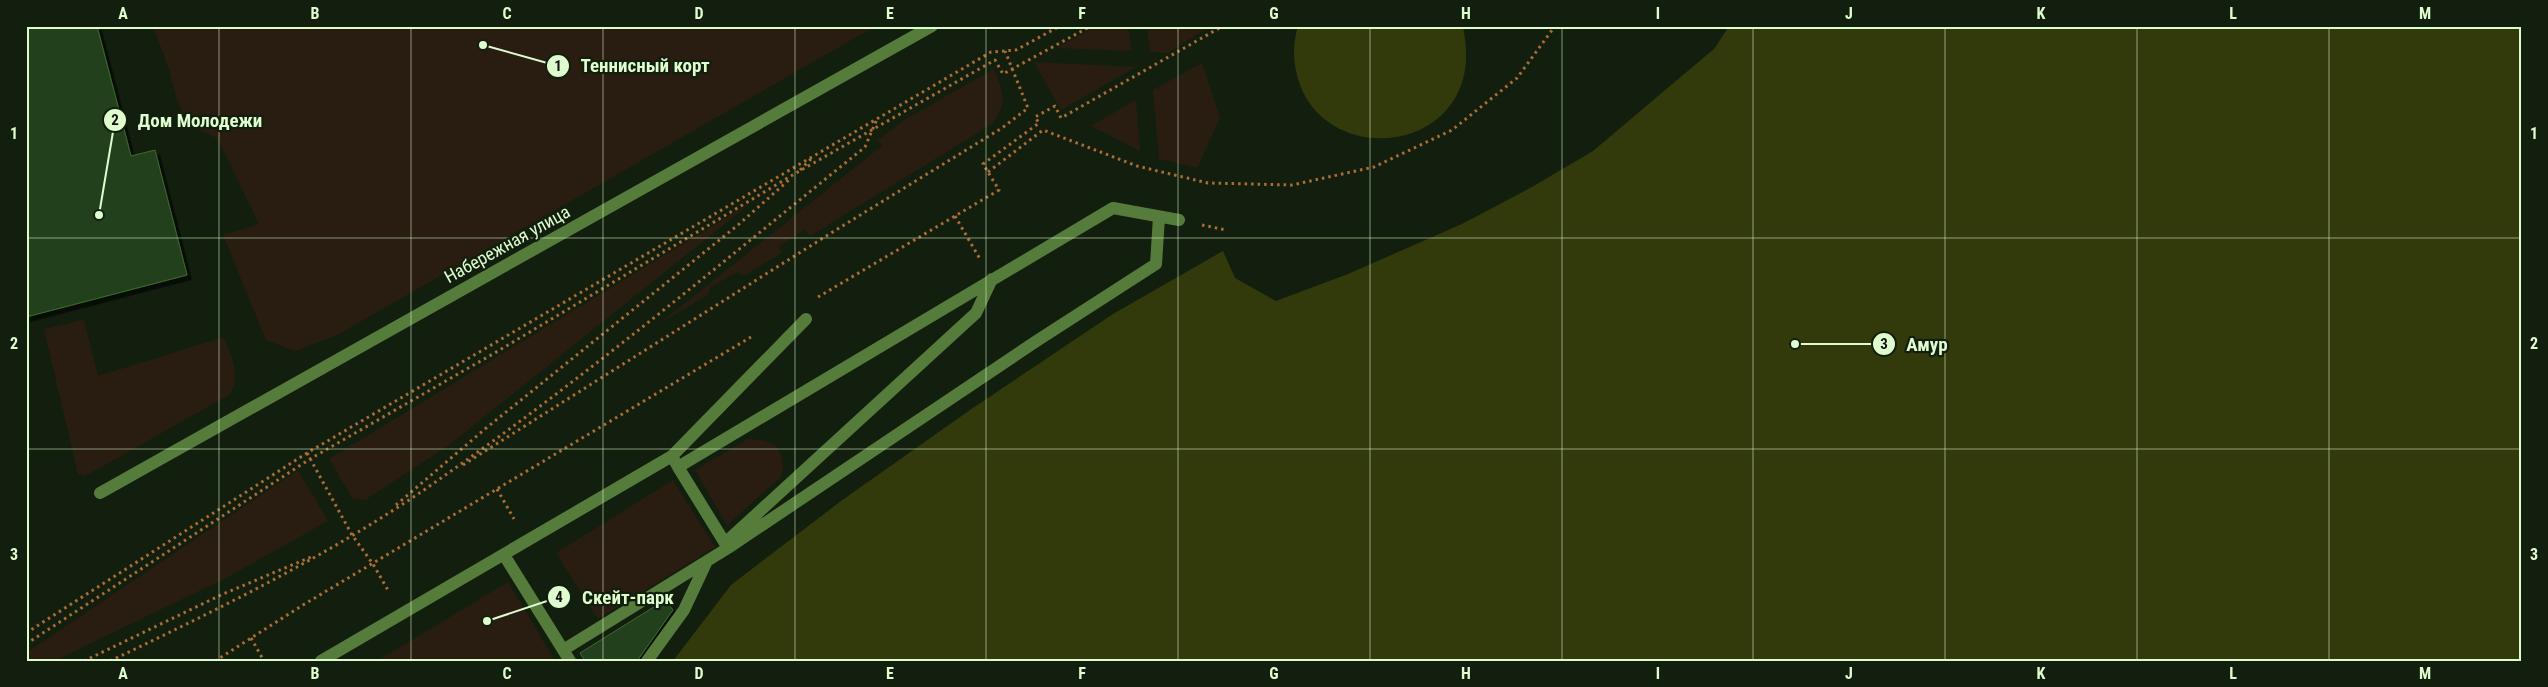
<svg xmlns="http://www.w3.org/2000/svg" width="2548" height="687" font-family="'Roboto Condensed',sans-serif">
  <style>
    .green { fill: #291d11 }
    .water { fill: #323a0c }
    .building { fill: #243f1b; stroke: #3e6a2e; filter: url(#shadow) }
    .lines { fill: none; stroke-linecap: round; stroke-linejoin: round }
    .path { stroke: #ab6d34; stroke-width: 3; stroke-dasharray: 2.5 4; stroke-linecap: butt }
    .minor { stroke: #567c3b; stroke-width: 12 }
    .grid { fill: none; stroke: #defcce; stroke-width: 1; stroke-opacity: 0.55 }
    .labels { text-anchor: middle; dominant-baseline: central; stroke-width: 4.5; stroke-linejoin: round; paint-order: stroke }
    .street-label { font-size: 18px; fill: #defcce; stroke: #131f0e }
    .leader { fill: none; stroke: #defcce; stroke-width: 2 }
    .callout-dot { fill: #defcce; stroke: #131f0e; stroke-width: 2 }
    .mark-label { font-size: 15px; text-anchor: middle; font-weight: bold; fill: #111 }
    .callout-label { font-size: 19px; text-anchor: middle; font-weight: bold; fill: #defcce; stroke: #131f0e; stroke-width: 4.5; stroke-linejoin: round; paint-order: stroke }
    .neatline { fill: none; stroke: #defcce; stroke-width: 2 }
    .grid-label { font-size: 16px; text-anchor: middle; font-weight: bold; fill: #defcce }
  </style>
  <defs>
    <filter id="shadow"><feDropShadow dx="4.5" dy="4.5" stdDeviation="0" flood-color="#0009"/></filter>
  </defs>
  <rect width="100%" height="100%" fill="#131f0e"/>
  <path class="green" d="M153 26H876L337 335 295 351 266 340 223 235 259 224 218 139 188 124 177 100 168 66Z
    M1096 26H1128L1132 51 1057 48Z
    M1147 26H1210L1168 53 1150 52Z
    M1034 62 1136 67 1061 110Z
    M1202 63 1220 118 1197 168 1159 159 1153 90Z
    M994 69C1003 92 1009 102 992 124L810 236 804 230 779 246 782 253 744 276 738 272 709 288V294L659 324 883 145 877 141 904 120Z
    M1136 100 1140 151 1091 126Z
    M752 202 449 445 365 500 353 499 329 459Z
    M84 320 98 376 224 337C232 358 242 375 229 395L85 476 78 474 44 329Z
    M748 439C775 440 785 448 782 476L727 525 695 470Z
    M298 470 328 521 224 579 54 661H26V653Z
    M673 480 715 547 598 619 556 553Z
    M508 582 555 661H377Z"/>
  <path class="water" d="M1298 26H1463C1466 44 1468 61 1463 79 1442 155 1328 159 1300 85 1293 65 1292 47 1298 26Z
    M1729 26H2522V661H673L731 585 841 501 970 410 1113 314 1223 251 1235 278 1276 301 1348 274 1462 224 1532 187 1593 151 1715 48Z"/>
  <path class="building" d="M26 26H97L131 156 155 150 187 275 26 317Z
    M665 600 673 610 637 661H585L580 653Z"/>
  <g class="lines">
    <path class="path" d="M800 170 812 158
      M988 172 1043 130 1137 166 1208 183 1292 185 1374 167 1452 130 1517 78 1555 26
      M955 216 980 259
      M1202 225 1226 230
      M818 297 999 190 983 164 1039 123 1035 117 1055 106 1061 118 1223 26
      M307 453 352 535 373 564 389 592
      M463 465 831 233 1002 128 1028 108 1005 51
      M497 489 514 519
      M396 505 485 429 738 225 790 179
      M26 633 307 453 991 52 1016 50 1060 26
      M251 638 264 661
      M26 644 310 459 498 351 796 173 995 60 1003 74 1091 26
      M84 661 223 594 311 557
      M110 661C225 606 340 550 444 476 590 374 726 259 865 147L877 119
      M215 661 303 605 751 337"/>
    <path class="minor" d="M672 456 806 319
      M100 493 932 26
      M725 543 976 313 992 279
      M728 548 1035 342 1156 264 1159 217
      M504 555 570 661
      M563 650 728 548 678 467
      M321 661 672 456 678 467 1113 208 1179 220
      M647 661 684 610 707 561"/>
  </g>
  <path class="grid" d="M219 26V661M411 26V661M603 26V661M795 26V661M986 26V661M1178 26V661M1370 26V661M1562 26V661M1753 26V661M1945 26V661M2137 26V661M2329 26V661M26 238H2522M26 449H2522"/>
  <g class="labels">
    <g class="street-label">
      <text transform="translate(507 244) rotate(-29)">Набережная улица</text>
    </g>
  </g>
  <path class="leader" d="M483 45L558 66M99 215L115 120M1795 344L1884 344M487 621L559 597"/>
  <g class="callout-dot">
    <circle cx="483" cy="45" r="5"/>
    <circle cx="99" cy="215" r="5"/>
    <circle cx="1795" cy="344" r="5"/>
    <circle cx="487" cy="621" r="5"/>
    <circle cx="558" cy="66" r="12"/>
    <circle cx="115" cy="120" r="12"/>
    <circle cx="1884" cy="344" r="12"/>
    <circle cx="559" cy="597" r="12"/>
  </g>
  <g class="mark-label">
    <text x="558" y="71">1</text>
    <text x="115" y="125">2</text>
    <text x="1884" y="349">3</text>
    <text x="559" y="602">4</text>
  </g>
  <g class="callout-label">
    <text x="645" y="72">Теннисный корт</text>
    <text x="200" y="127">Дом Молодежи</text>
    <text x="1927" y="351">Амур</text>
    <text x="628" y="604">Скейт-парк</text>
  </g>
  <rect width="2548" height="687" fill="none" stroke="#131f0e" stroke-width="55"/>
  <rect x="28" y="28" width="2492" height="632" class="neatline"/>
  <g class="grid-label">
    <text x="123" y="19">A</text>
    <text x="315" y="19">B</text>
    <text x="507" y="19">C</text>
    <text x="699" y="19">D</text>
    <text x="890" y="19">E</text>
    <text x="1082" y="19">F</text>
    <text x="1274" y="19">G</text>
    <text x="1466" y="19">H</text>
    <text x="1658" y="19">I</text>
    <text x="1849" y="19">J</text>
    <text x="2041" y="19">K</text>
    <text x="2233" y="19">L</text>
    <text x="2425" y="19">M</text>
    <text x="14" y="139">1</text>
    <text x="2534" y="139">1</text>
    <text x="14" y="349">2</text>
    <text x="2534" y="349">2</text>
    <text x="14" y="560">3</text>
    <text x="2534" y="560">3</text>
    <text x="123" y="679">A</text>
    <text x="315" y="679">B</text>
    <text x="507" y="679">C</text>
    <text x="699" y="679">D</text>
    <text x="890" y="679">E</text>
    <text x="1082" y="679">F</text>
    <text x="1274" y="679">G</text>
    <text x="1466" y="679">H</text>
    <text x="1658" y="679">I</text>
    <text x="1849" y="679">J</text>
    <text x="2041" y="679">K</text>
    <text x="2233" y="679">L</text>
    <text x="2425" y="679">M</text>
  </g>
</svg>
